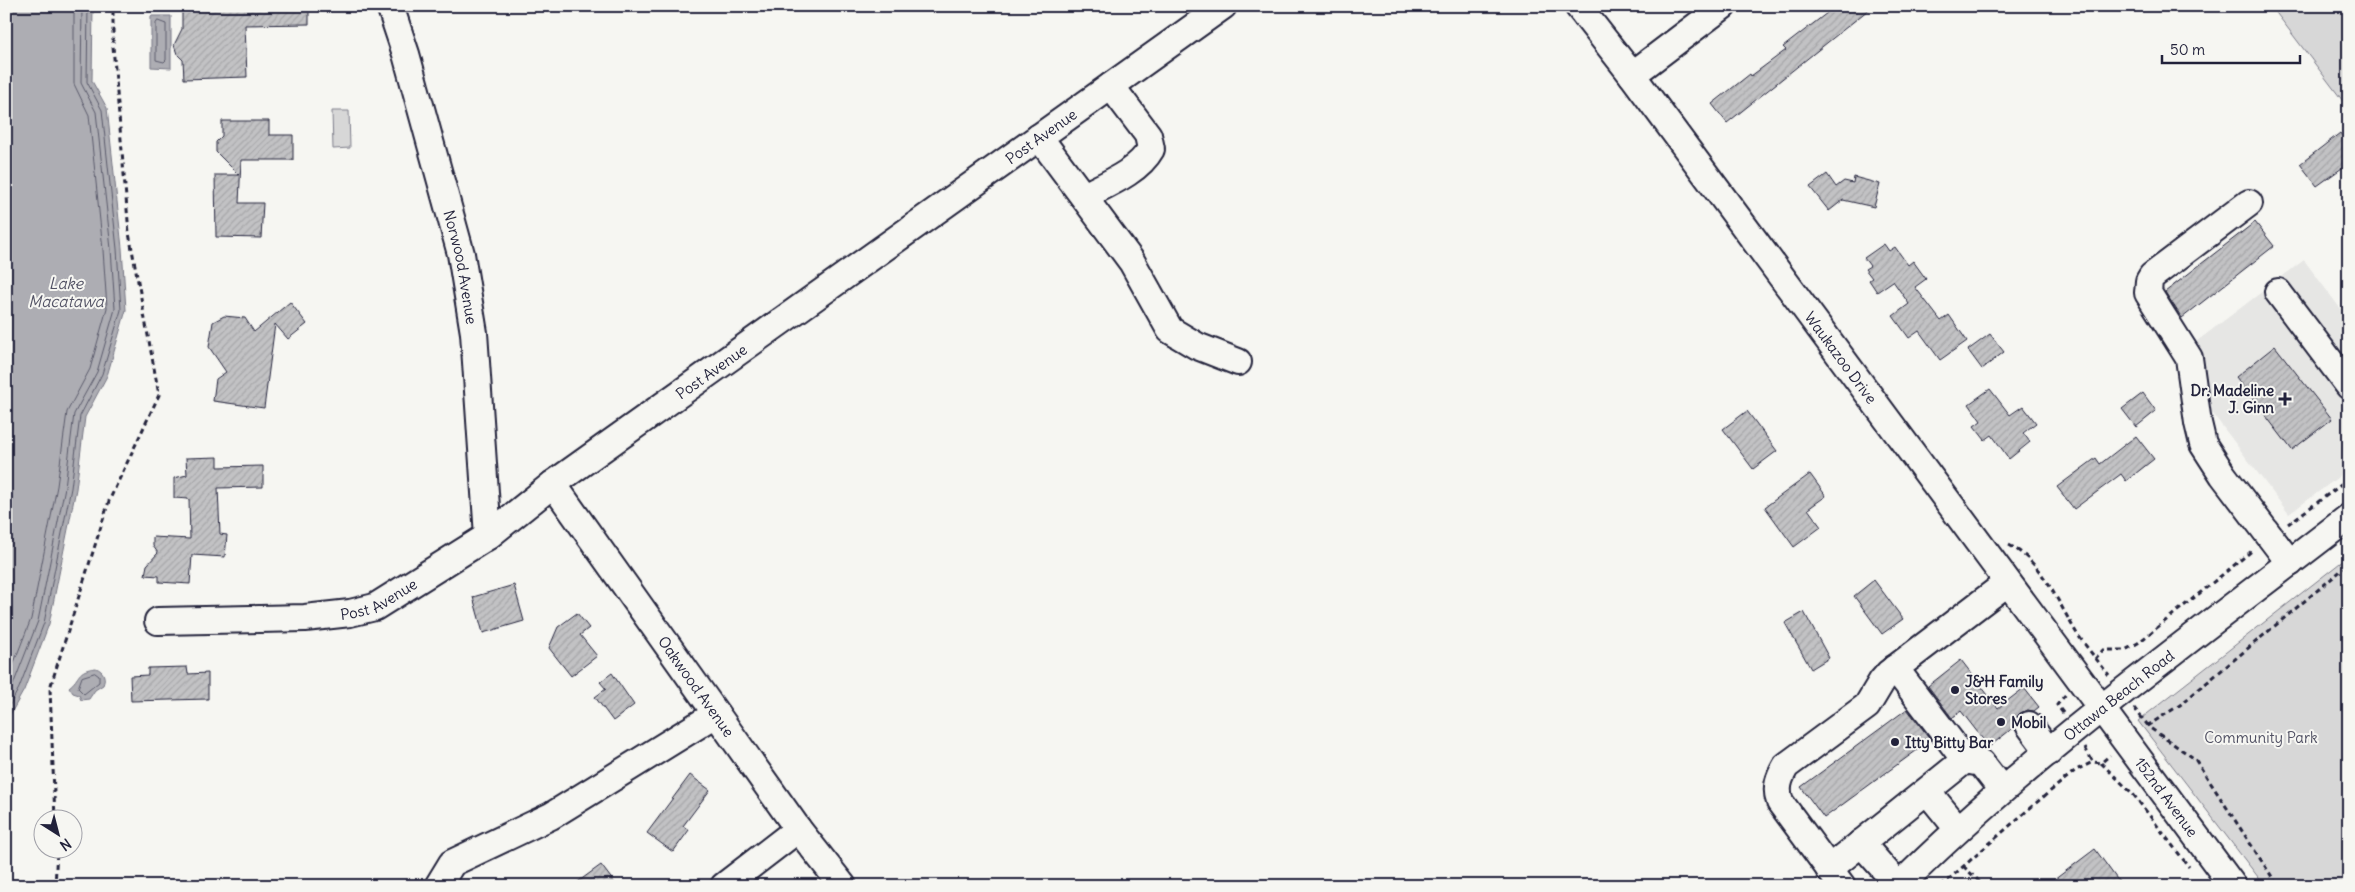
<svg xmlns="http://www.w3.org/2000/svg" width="2355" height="892" font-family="Delius,sans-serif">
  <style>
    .built { fill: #e6e6e4 }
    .park { fill: #d7d7d7; stroke: #7c7c89 }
    .water { fill: #adadb3; stroke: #757583 }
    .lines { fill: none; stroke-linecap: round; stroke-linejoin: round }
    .shore { stroke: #5a5a6b; stroke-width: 1 }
    .building { fill: url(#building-hatch); stroke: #22223b }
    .minor-casing { stroke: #22223b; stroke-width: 30 }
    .path { stroke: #22223b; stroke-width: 3; stroke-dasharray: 5 4; stroke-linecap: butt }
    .minor { stroke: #f6f6f2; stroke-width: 26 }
    .poi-dot { fill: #22223b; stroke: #f6f6f2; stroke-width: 2 }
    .labels { text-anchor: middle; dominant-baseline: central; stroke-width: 4; stroke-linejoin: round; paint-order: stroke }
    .street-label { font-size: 15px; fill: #22223b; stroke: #f6f6f2 }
    .poi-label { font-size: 15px; font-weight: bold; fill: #22223b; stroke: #f6f6f2; text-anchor: start }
    .park-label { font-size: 15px; fill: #4f4f62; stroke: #f6f6f2 }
    .water-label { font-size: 16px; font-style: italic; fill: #535365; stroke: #f6f6f2 }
  </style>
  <defs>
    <pattern id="building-hatch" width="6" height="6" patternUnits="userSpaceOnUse" patternTransform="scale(1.25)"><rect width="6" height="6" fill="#c2c2c4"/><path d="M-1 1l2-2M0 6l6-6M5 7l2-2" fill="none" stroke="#a6a6a9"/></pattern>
  </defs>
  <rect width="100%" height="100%" fill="#f6f6f2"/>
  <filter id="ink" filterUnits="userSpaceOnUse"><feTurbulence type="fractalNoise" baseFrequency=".02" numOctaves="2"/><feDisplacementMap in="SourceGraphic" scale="10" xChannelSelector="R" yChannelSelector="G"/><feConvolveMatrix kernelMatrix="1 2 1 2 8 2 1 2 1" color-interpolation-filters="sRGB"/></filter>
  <g filter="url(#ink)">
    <path class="built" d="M2304 260 2349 320V469L2289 514 2172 360Z"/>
    <path class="park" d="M2271 6H2349V109Z
      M332 111H349L350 148 333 149Z
      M2349 556V886H2265L2138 721Z"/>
    <path class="water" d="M6 6H93L92 81 107 108 122 248 126 310 107 376 85 417 76 489 49 624 24 690 6 722Z
      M151 16H171V68L151 67Z
      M96 668C104 671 106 678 103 685L95 690 89 699 81 700 79 695 73 693 69 687C81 678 76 670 96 668Z"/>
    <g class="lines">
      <path class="shore" d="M158 21 166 24V60L164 62 156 60V24Z
        M95 673 99 676V682L84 694 78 688 82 677Z
        M6 683 31 619 57 486 67 412 90 369 107 308 103 250 89 115 74 84V6
        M6 699 13 685 38 621 65 487 74 414 97 372 115 309 111 249 96 112 81 83 82 6
        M6 712 19 688 44 623 71 488 80 416 102 374 121 310 117 249 102 110 87 82 88 6"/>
    </g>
    <path class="building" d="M182 6H309V24L245 25 247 77 184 79 183 60 177 54 174 45 182 29Z
      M1836 6H1873L1727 123 1712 104 1750 74 1751 76 1786 50 1783 47Z
      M222 121H269V135H293V160H241L239 203H263L261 238 216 237 215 175H239L216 152V142L222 136Z
      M2340 133 2349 144V163L2317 186 2300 164Z
      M1827 174 1836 187 1844 181 1853 183 1854 177 1880 184 1874 207 1843 200 1829 211 1810 187Z
      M2255 222 2274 246 2182 318 2165 292Z
      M1884 244 1889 251 1895 247 1908 265 1913 261 1926 279 1915 287 1941 321 1949 315 1967 341 1940 360 1919 331 1909 338 1893 316 1909 304 1893 281 1877 292 1869 280 1872 278 1865 269 1870 266 1864 258Z
      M290 302 307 324 288 339 275 324 264 408 213 401 216 379 226 372 209 347 213 322 224 316 245 318 254 332Z
      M1990 334 2004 352 1982 369 1968 350Z
      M2275 346 2332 419 2292 450 2236 377Z
      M1990 389 2010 415 2023 406 2036 423 2023 433 2030 442 2009 459 1992 435 1985 440 1974 426 1981 421 1969 404Z
      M2143 393 2156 411 2136 427 2122 409Z
      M1747 411 1777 451 1753 469 1723 429Z
      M2136 436 2154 459 2126 481 2121 474 2074 509 2057 487 2096 458 2100 464Z
      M218 457V467L263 466V487L218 488 220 534 227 535 225 557 192 555 190 584 159 582V576L145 575 147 565 158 553 153 546V537L190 539 189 499 174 498V478L187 475 186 458Z
      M1810 474 1826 496 1808 509 1821 527 1794 547 1765 507Z
      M1874 580 1903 619 1882 634 1854 596Z
      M514 585 524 621 483 633 473 597Z
      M1804 612 1829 658 1811 669 1785 623Z
      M577 613 589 628 580 635 597 656 571 676 549 648 558 627Z
      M1961 660 1998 708 2024 688 2039 707 2034 711 2027 710 2020 713 2015 720 2014 727 1989 747 1961 711 1952 718 1928 686Z
      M187 667 188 674 208 673V699L131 701 130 676 148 675V668Z
      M612 673 634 705 613 721 595 697 606 689 600 682Z
      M1907 709 1931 740 1824 818 1801 787Z
      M690 775 710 790 683 826 689 830 673 852 647 833Z
      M2095 849 2122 886H2046Z
      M601 865 617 886H572Z"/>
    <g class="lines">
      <g class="minor-casing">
        <g id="minor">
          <path id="s1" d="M390 6 406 54 461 254 474 333 488 536"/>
          <path id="s2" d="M1578 6 1632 75 2233 886"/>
          <path d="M1632 75 1723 6"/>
          <path d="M1039 137 1132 262 1170 330 1197 346 1238 362"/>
          <path d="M1084 196C1107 184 1138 172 1151 149L1148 135 1111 86"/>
          <path d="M2249 203 2152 276 2149 281 2148 293 2189 358 2198 423 2203 444 2223 475 2290 563"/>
          <path d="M2278 292 2349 386"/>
          <path id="s3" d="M553 484 798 829 843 886"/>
          <path id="s4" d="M158 621 305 618 350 613 375 607 488 536 553 484 1223 6"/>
          <path d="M1895 668 1965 760"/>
          <path d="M2029 725 2049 752"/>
          <path d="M1927 791 1958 829"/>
          <path d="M1861 843 1899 886"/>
          <path d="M1829 869 1965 760 1981 763 2002 790"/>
          <path d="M438 886 452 863 551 816 716 714"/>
          <path d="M724 886 798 829"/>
          <path d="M1842 886 1780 802C1775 788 1779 778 1786 766L1867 706 1882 681 1889 673 2007 583"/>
          <path id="s5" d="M1899 886C2037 749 2196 636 2349 517"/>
        </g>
      </g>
      <path class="path" d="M2288 524 2349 479
        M2009 545C2041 561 2058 602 2076 632 2086 647 2098 661 2109 675
        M2095 659 2103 650H2125L2138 643 2253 550
        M2134 708 2150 728 2195 759 2278 886
        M2063 713 2057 705 2066 694
        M2147 726 2180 705 2349 564
        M2085 748 2093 762 2101 763 2110 755
        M2101 763 2133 794 2189 867
        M55 820 50 688 109 501 159 395 129 233 113 46V6
        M1963 866 1984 886
        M55 886 57 850
        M1941 886 2030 808 2076 770 2093 762"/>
      <use href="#minor" class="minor"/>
    </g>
  </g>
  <g class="poi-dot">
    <path d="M2282.5 391.5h5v5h5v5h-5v5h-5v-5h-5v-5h5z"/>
    <circle cx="1955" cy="690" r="5"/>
    <circle cx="2001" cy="722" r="5"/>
    <circle cx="1895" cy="742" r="5"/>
  </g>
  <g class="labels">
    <g class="street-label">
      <text stroke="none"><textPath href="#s4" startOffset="1034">Post Avenue</textPath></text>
      <text stroke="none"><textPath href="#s1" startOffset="271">Norwood Avenue</textPath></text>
      <text stroke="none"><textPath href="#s2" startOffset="439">Waukazoo Drive</textPath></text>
      <text stroke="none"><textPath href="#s4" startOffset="629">Post Avenue</textPath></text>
      <text stroke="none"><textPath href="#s4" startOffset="224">Post Avenue</textPath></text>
      <text stroke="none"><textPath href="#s3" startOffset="248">Oakwood Avenue</textPath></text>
      <text stroke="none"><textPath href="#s5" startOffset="291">Ottawa Beach Road</textPath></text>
      <text stroke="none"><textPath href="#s2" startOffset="986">152nd Avenue</textPath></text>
    </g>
    <g class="poi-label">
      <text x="2274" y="390" text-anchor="end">Dr. Madeline<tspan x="2274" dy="17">J. Ginn</tspan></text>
      <text x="1965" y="681">J&amp;H Family<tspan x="1965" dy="17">Stores</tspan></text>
      <text x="2011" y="722">Mobil</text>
      <text x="1905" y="742">Itty Bitty Bar</text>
    </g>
    <g class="park-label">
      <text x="2261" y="737">Community Park</text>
    </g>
    <g class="water-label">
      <text x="66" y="283">Lake<tspan x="66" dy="18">Macatawa</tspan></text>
    </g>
  </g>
  <rect width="2355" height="892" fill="none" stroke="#f6f6f2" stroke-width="25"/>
  <rect x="12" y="12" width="2330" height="867" fill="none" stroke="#22223b" stroke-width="2" filter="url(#ink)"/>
  <g transform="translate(58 834) rotate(144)"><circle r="24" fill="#f6f6f2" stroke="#a1a1a9"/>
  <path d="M0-4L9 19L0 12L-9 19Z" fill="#22223b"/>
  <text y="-8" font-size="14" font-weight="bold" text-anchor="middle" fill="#22223b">N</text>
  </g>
  <path d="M2162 55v8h138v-8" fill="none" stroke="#22223b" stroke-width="2.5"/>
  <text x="2170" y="55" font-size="15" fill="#22223b" stroke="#f6f6f2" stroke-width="4" paint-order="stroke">50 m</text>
</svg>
